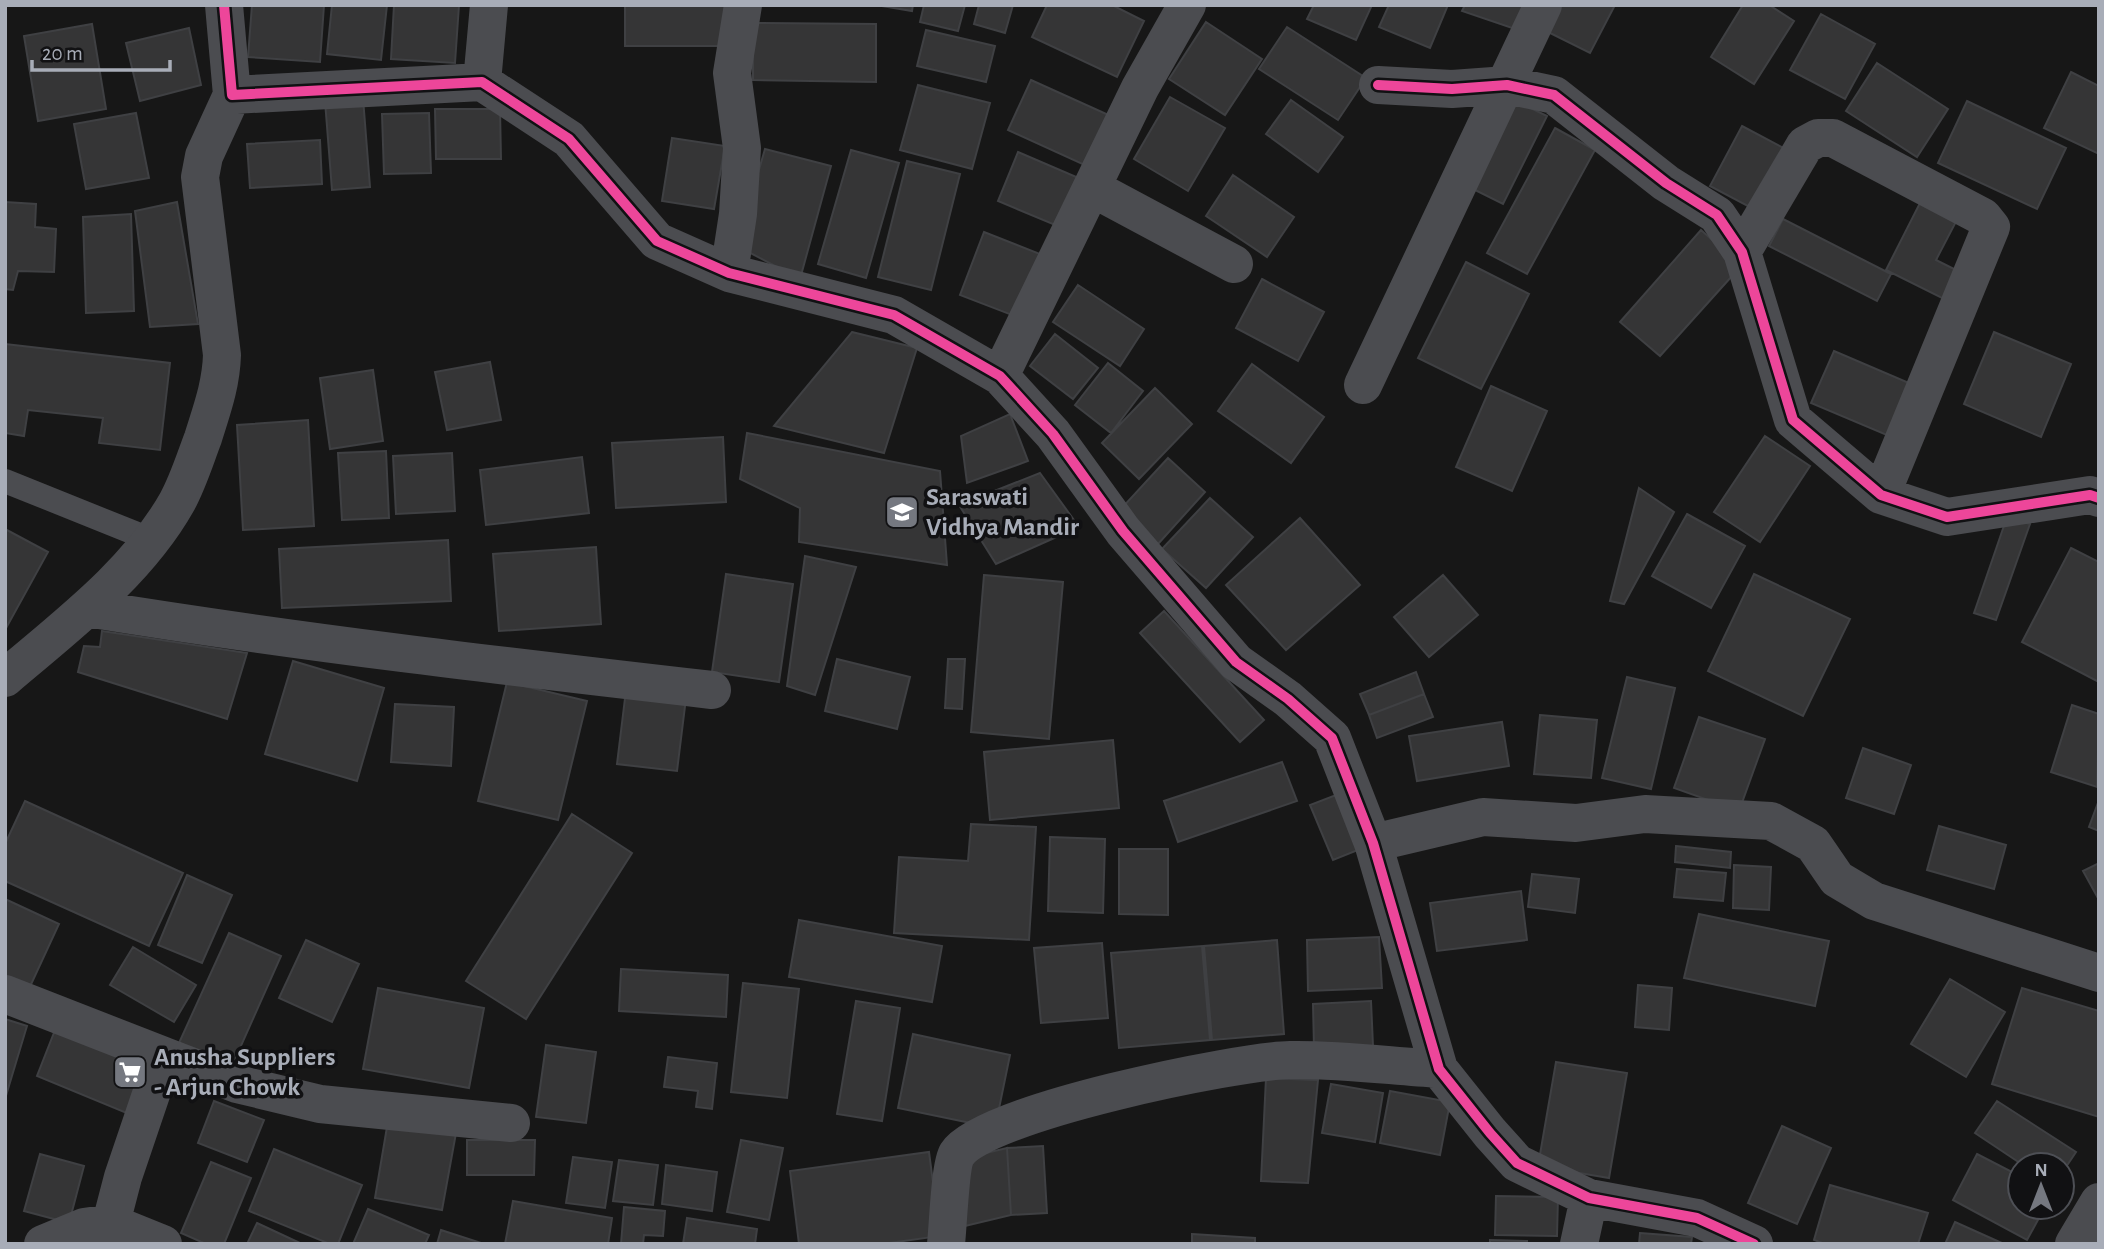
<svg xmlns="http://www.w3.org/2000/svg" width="2104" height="1249" font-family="'Alegreya Sans',sans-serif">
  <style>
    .building { fill: #353536; stroke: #3f4043; stroke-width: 2 }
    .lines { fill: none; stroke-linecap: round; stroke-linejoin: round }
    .service { stroke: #4b4c50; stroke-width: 24 }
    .minor { stroke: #4b4c50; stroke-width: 38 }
    .cycleway-casing { stroke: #111113; stroke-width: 15 }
    .cycleway { stroke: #ed469a; stroke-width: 10 }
    .labels { text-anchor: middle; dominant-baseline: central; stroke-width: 7; stroke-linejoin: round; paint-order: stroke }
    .poi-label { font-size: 26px; font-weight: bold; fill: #a8adb8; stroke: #111113; text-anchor: start }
  </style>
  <rect width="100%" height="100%" fill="#171717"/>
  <path class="building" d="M252 5H324L320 62 248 57Z
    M332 5H387L381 60 327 54Z
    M394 5H459L455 63 391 59Z
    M625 5H727V46H625Z
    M876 5H913L912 11Z
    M924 5H965L958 31 920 22Z
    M979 5H1013L1005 33 974 24Z
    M1047 5H1112L1144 21 1117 77 1032 37Z
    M1314 5H1372L1356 40 1307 19Z
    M1389 5H1448L1430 48 1379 27Z
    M1465 5H1530L1521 31 1462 11Z
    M1560 5H1615L1590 53 1546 31Z
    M1743 5H1769L1794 21 1754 84 1711 57Z
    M1821 14 1875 44 1845 99 1790 70Z
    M1206 22 1262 59 1225 115 1169 79Z
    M753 23 876 24V82L753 80Z
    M92 24 106 109 38 121 24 36Z
    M1287 27 1366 78 1338 120 1259 69Z
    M189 28 201 85 140 101 126 43Z
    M926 30 995 46 986 82 917 66Z
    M1877 63 1948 109 1917 157 1846 111Z
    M2071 72 2099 86V154L2044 128Z
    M1031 80 1113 117 1089 167 1008 130Z
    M918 85 990 103 972 169 900 150Z
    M1170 97 1225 128 1188 191 1134 159Z
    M363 98 370 187 332 190 325 101Z
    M1291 100 1343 137 1318 172 1266 134Z
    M1516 101 1547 116 1503 204 1473 189Z
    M1967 101 2066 148 2037 209 1938 163Z
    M435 109H500L501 159H436Z
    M136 113 149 178 86 189 74 124Z
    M429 113 431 173 384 174 382 114Z
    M1742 126 1793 153 1761 213 1710 186Z
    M1555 128 1595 150 1527 274 1487 253Z
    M672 138 725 146 714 209 662 201Z
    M320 140 322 184 250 188 247 144Z
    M765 149 831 166 800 279 737 246Z
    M851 150 899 163 866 278 818 264Z
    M1018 152 1081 179 1060 227 998 201Z
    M907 161 960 174 931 290 878 277Z
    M1233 175 1294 217 1267 257 1206 216Z
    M1924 195 1960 214 1936 260 1962 273 1948 301 1886 270Z
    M5 202 36 204 35 227 56 229 54 272 18 271 13 290 5 289Z
    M177 202 198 324 150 327 135 211Z
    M131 214 134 311 86 313 83 217Z
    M1783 219 1891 274 1877 301 1769 246Z
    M1701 230 1741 266 1660 356 1620 322Z
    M984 232 1045 256 1020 318 960 295Z
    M1466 262 1529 294 1481 389 1418 358Z
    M1262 279 1324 312 1298 361 1236 328Z
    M1078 285 1144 329 1120 366 1053 322Z
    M852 332 917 348 884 453 774 426Z
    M1994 332 2071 364 2041 437 1964 404Z
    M1055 334 1098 368 1073 399 1030 366Z
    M5 344 170 363 160 450 99 443 103 418 28 410 24 436 5 433Z
    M1834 351 1923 389 1901 441 1811 403Z
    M490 362 501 420 447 430 435 372Z
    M1108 363 1143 391 1111 433 1075 405Z
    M1252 364 1324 417 1291 463 1218 411Z
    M373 370 383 441 330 449 320 378Z
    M1491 386 1547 411 1512 491 1456 467Z
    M1155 388 1192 424 1139 479 1102 443Z
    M1010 414 1028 461 967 483 961 436Z
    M308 420 314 526 243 530 237 425Z
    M747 433 940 471 947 565 799 542 800 508 740 479Z
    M1765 436 1810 466 1760 542 1714 512Z
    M723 437 726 502 616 508 612 443Z
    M386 451 389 518 342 520 338 453Z
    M452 453 455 511 396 514 393 456Z
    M582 457 589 513 486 525 480 470Z
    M1168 458 1205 492 1158 544 1120 510Z
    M1040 473 1079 527 996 564 959 505Z
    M1639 488 1674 512 1624 604 1610 601Z
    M1210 498 1253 537 1206 588 1162 549Z
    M1687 514 1745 546 1711 608 1652 576Z
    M2007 517 2030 524 1996 620 1974 613Z
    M1300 518 1360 585 1286 650 1226 585Z
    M5 529 48 552 5 630Z
    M448 540 451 601 282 608 279 549Z
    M596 547 601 624 499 631 493 554Z
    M2071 548 2099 562V682L2022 642Z
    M805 556 856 567 815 695 787 686Z
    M726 574 793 584 779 682 712 672Z
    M1754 574 1850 619 1803 716 1708 671Z
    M984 575 1063 582 1049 739 971 732Z
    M1443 575 1478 615 1429 657 1394 617Z
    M1164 611 1264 720 1240 742 1140 633Z
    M102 631 247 653 227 719 78 672 84 646 100 647Z
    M837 659 910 677 897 729 825 711Z
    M948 659H965L962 709 945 708Z
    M293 661 384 688 357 781 265 754Z
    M1416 672 1424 694 1369 715 1360 694Z
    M1627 677 1675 688 1651 789 1602 778Z
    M507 682 587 701 558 820 478 801Z
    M626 690 686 698 677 771 617 764Z
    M1424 694 1433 717 1377 738 1369 715Z
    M395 704 454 707 451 766 391 762Z
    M2072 705 2099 714 2097 787 2051 772Z
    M1540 715 1597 720 1591 778 1534 774Z
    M1699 717 1765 739 1739 811 1674 788Z
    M1502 722 1509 766 1417 781 1409 736Z
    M1113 740 1119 808 990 820 984 752Z
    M1863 748 1911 765 1894 814 1846 798Z
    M1282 762 1297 801 1178 842 1164 801Z
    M1336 795 1358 850 1333 860 1310 805Z
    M2099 800V831L2089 827Z
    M25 801 183 873 149 946 5 881V844Z
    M572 814 632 853 526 1019 466 981Z
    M971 824 1036 827 1029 940 894 933 899 857 968 861Z
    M1939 826 2006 845 1994 889 1927 870Z
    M1050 837 1105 839 1103 913 1048 911Z
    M1676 846 1731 852 1730 868 1675 862Z
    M1119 849H1168V915L1119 914Z
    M2099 863V900L2083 871Z
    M1734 865 1771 867 1769 910 1733 908Z
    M1677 869 1726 873 1723 901 1674 897Z
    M1532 874 1579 879 1575 913 1528 907Z
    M187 875 232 895 202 963 158 945Z
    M1521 891 1527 940 1437 951 1430 903Z
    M5 899 59 924 28 991 5 981Z
    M1699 914 1829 941 1815 1006 1684 978Z
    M799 920 942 946 932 1002 789 977Z
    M229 933 281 956 232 1066 179 1043Z
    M1379 937 1382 988 1308 991 1307 940Z
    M306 940 359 964 332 1022 279 998Z
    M1277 940 1284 1034 1212 1040 1204 946Z
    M1102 943 1108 1018 1041 1023 1034 948Z
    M1202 946 1210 1040 1119 1048 1111 953Z
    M133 947 196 985 174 1022 110 985Z
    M621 969 728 975 726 1017 619 1011Z
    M1950 979 2005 1012 1966 1077 1911 1044Z
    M743 983 799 989 787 1098 731 1092Z
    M1638 985 1672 988 1669 1030 1635 1027Z
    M378 988 484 1008 469 1088 363 1069Z
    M2022 988 2099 1011V1117L1992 1084Z
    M856 1001 900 1008 882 1121 837 1114Z
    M1371 1001 1373 1046 1314 1048 1313 1004Z
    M5 1019 27 1026 5 1099Z
    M57 1025 149 1062 129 1114 37 1076Z
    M913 1034 1010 1055 995 1128 898 1108Z
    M546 1045 596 1052 586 1123 536 1117Z
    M668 1057 717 1063 712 1109 696 1107 698 1091 664 1087Z
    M1556 1062 1627 1073 1609 1178 1538 1166Z
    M1266 1078 1318 1080 1308 1183 1261 1181Z
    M1331 1084 1383 1093 1375 1142 1322 1133Z
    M1390 1091 1450 1102 1440 1155 1380 1143Z
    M214 1101 264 1120 247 1162 198 1143Z
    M1997 1101 2076 1152 2062 1173V1165H2023L1975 1133Z
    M388 1121 456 1133 442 1210 375 1198Z
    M1782 1126 1831 1148 1797 1224 1748 1203Z
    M467 1140H535L534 1175H467Z
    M741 1140 783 1148 769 1220 727 1212Z
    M1043 1146 1047 1213 1011 1215 1007 1148Z
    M1007 1148 1011 1215 965 1226 961 1159Z
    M274 1149 362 1185 338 1244H330L249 1211Z
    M929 1152 940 1236 882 1244H799L790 1171Z
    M40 1154 84 1166 69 1223 24 1211Z
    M1977 1154 2020 1176V1207H2045L2027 1240 1953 1200Z
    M573 1157 612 1162 605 1208 566 1203Z
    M619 1160 658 1165 653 1205 613 1201Z
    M211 1162 251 1178 224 1244H206L181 1233Z
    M666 1165 717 1172 712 1211 662 1204Z
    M1830 1185 1928 1213 1918 1244H1825L1814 1240Z
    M1496 1196 1558 1197 1557 1236 1495 1235Z
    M513 1201 612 1218 608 1244H505Z
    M624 1207 665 1211 663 1236 644 1235 643 1244H621Z
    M368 1209 429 1235 425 1244H353Z
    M687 1218 757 1229 755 1244H683Z
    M1955 1222 2004 1244H1945Z
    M257 1223 302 1244H247Z
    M441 1230 484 1244H437Z
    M1640 1233 1692 1237 1691 1244H1639Z
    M1192 1234 1255 1238V1244H1192Z
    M1490 1240 1527 1241V1244H1490Z"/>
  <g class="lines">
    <path class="service" d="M5 481 152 540"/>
    <path class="minor" d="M224 5 232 95 482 82 569 139 657 241 729 273 894 315 1000 376 1053 434 1123 531 1236 662 1288 699 1332 738 1373 843 1439 1069 1490 1133 1517 1163 1589 1198 1697 1218 1754 1244
      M482 82 489 5
      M1378 85 1452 89 1507 85 1554 95 1666 183 1717 215 1742 252 1793 420 1881 495 1947 517 2090 495 2099 498
      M1092 188 1234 264
      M1742 252 1805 145 1818 138H1833L1983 217 1991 227 1881 495
      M729 273 738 214 742 148 732 73 743 5
      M1000 376 1140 88 1187 5
      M1363 385 1543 5
      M87 608C295 642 503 666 712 690
      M5 678C66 626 137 573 177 502 188 482 195 459 203 438 212 409 221 385 222 355L200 177 204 156 232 95
      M1373 843 1483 817 1576 823 1645 814 1771 821 1813 844 1837 879 1874 901 2099 973
      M5 994 164 1056 123 1177 111 1223
      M164 1056 237 1084 320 1104 511 1123
      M43 1244 84 1227 111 1223 163 1244
      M946 1244C948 1227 950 1165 957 1154 982 1113 1237 1061 1290 1060 1339 1059 1390 1066 1439 1069
      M1579 1244 1589 1198
      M2074 1244 2099 1202"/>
    <g class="cycleway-casing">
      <path id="cycleway" d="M224 5 232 95 482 82 569 139 657 241 729 273 894 315 1000 376 1053 434 1123 531 1236 662 1288 699 1332 738 1373 843 1439 1069 1490 1133 1517 1163 1589 1198 1697 1218 1754 1244
        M1378 85 1452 89 1507 85 1554 95 1666 183 1717 215 1742 252 1793 420 1881 495 1947 517 2090 495 2099 498"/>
    </g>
    <use href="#cycleway" class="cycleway"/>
  </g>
  <defs>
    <g id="school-square" transform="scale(1.75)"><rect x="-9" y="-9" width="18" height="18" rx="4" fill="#757880" stroke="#111113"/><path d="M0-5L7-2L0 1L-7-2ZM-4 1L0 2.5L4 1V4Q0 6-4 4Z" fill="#fff"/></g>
    <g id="supermarket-square" transform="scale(1.75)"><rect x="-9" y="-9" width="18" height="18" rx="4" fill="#757880" stroke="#111113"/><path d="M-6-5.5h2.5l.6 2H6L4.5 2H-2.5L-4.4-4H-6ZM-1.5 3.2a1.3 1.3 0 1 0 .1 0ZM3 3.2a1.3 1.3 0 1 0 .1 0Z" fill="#fff"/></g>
  </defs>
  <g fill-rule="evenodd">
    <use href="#school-square" x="902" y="512"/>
    <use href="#supermarket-square" x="130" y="1072"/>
  </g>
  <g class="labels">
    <g class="poi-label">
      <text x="926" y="497">Saraswati<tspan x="926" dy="30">Vidhya Mandir</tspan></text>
      <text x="154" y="1057">Anusha Suppliers<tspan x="154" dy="30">- Arjun Chowk</tspan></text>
    </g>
  </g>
  <rect width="2104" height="1249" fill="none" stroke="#a8adb8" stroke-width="14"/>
  <g transform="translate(2041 1186)"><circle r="33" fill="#111113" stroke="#4d4f55" stroke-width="2"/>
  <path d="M0-5L12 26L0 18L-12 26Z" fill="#757880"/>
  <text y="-10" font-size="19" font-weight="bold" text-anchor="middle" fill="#a8adb8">N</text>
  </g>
  <path d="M32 60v10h138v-10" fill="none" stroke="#a8adb8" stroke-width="3.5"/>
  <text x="42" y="60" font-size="21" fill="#a8adb8" stroke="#111113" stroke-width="5" paint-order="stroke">20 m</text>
</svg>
